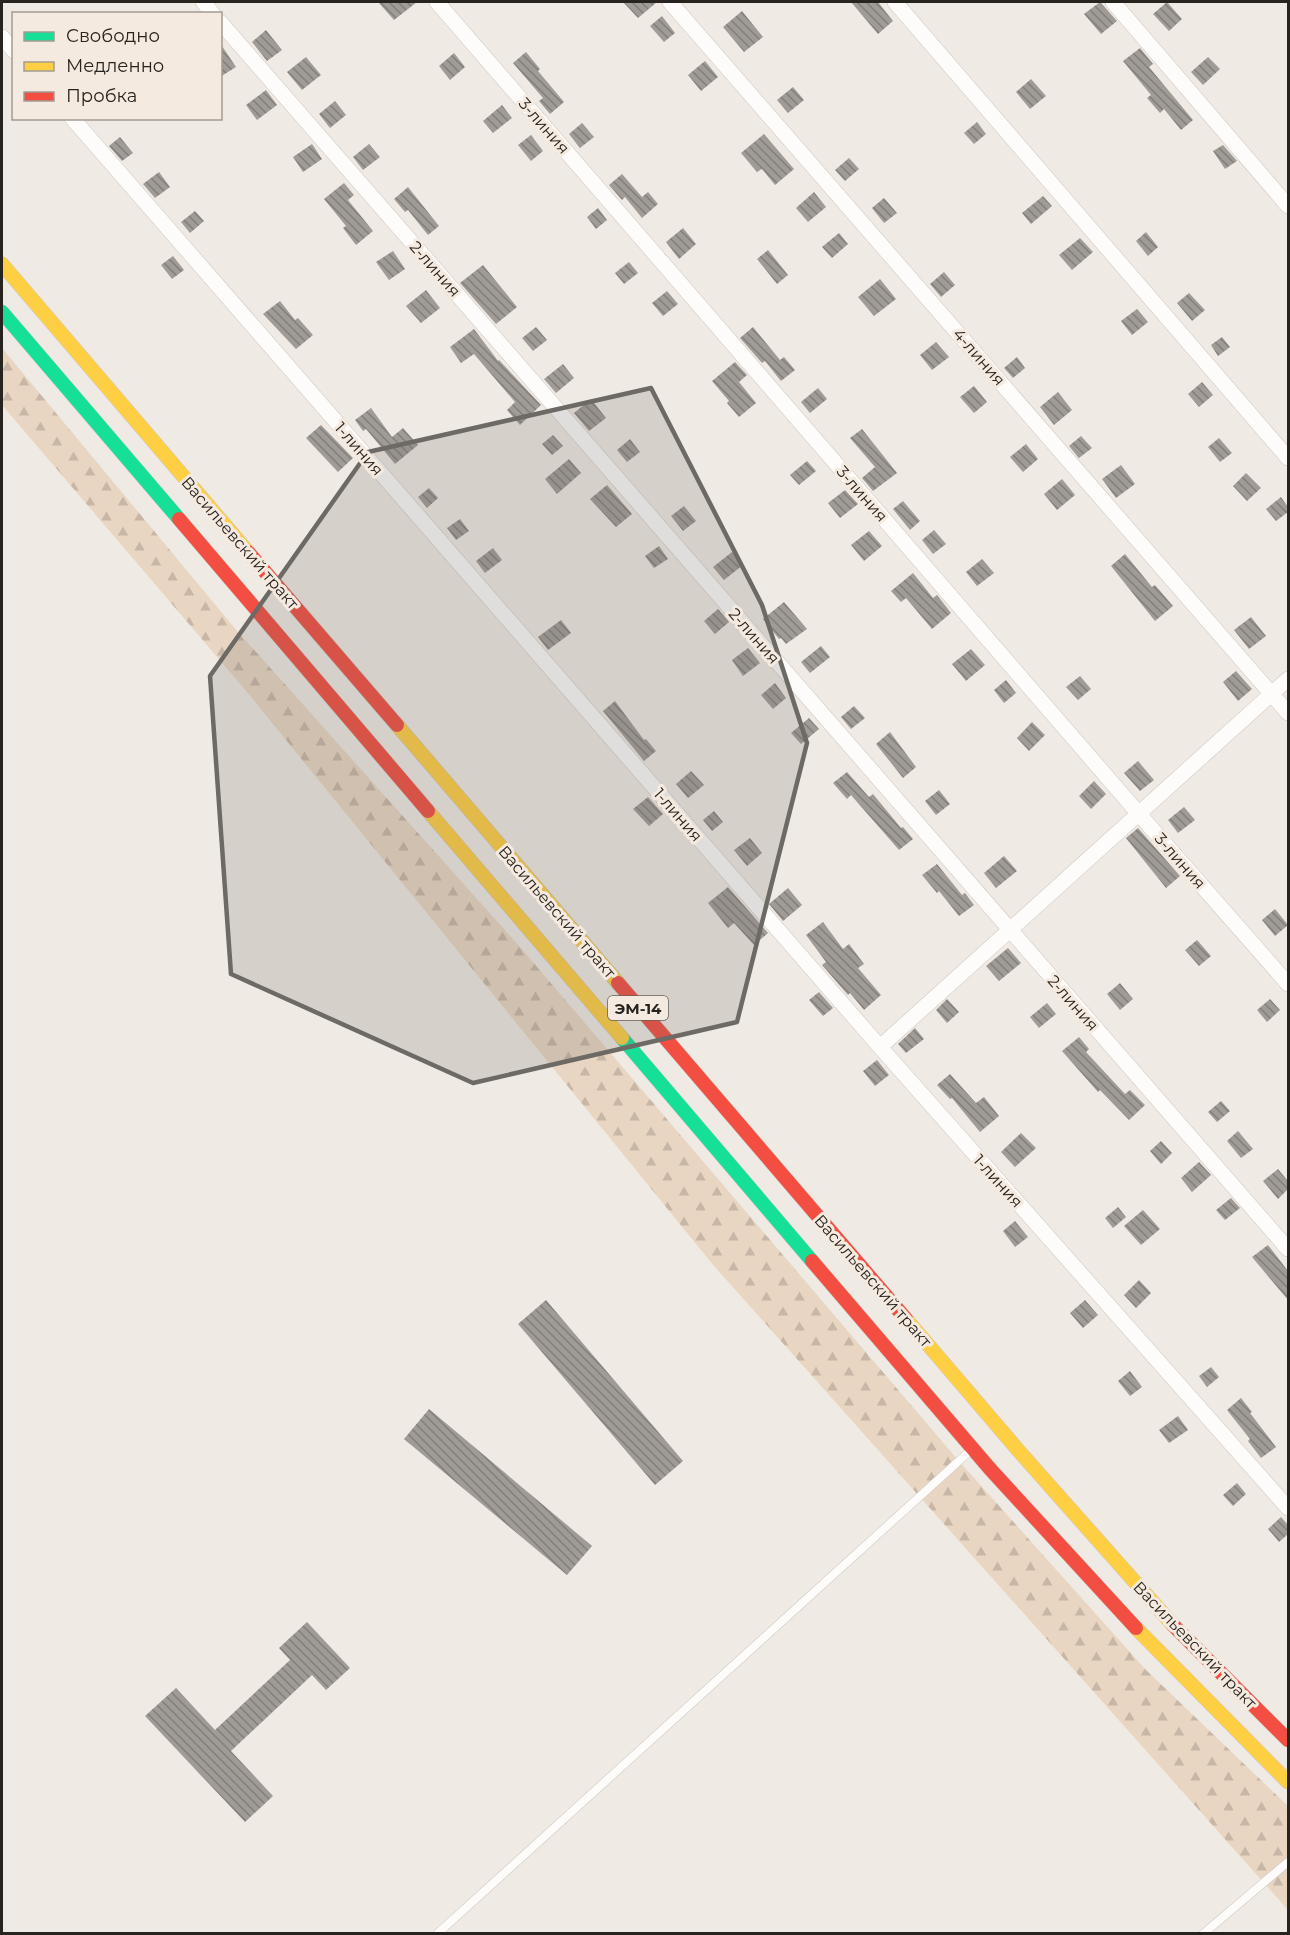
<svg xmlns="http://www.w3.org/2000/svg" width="1290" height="1935" font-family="Montserrat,sans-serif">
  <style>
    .forest { fill: url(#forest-firs) }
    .building { fill: url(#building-back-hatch) }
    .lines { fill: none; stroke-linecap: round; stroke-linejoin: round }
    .lane-casing { stroke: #cbc6c1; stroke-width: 9 }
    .street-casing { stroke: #cbc6c1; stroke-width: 16 }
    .fast-casing { stroke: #cbc6c1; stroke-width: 15 }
    .slow-casing { stroke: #cbc6c1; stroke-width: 15 }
    .jam-casing { stroke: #cbc6c1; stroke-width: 15 }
    .lane { stroke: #fdfcfb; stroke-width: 8 }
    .street { stroke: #fdfcfb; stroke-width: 15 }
    .fast { stroke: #16e098; stroke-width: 14 }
    .slow { stroke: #ffcf43; stroke-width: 14 }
    .jam { stroke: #f24e42; stroke-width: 14 }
    .marked { fill: #6d6964; fill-opacity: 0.2; stroke: #6d6964; stroke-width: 4.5; stroke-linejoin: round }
    .labels { text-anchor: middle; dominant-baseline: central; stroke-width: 6; stroke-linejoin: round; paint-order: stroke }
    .shield { fill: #f5eadf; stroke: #655f59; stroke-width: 1.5 }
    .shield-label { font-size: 15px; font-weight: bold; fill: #27231f }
    .street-label { font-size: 16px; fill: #27231f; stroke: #f5eadf }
  </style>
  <defs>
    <pattern id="forest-firs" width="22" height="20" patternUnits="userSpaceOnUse" patternTransform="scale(1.5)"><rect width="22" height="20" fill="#e9d6c2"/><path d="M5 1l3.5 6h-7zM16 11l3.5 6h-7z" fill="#c8b7a6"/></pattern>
    <pattern id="building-back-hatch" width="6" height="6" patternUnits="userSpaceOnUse" patternTransform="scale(1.5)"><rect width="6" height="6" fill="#a09b96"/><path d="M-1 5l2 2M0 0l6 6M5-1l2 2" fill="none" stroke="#827e7a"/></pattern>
  </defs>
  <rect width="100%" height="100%" fill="#f0eae4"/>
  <path class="forest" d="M2 348 238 632 520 947 958 1460 1146 1670 1288 1806V1910L714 1266 247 692 2 405Z"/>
  <path class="building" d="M378 2H417L394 20Z
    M623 2H657L638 18Z
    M851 2H878L893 21 878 34Z
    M1100 2 1117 21 1101 34 1084 14Z
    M1167 2 1182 19 1169 31 1153 14Z
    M742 11 763 37 744 52 723 27Z
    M662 16 675 33 664 42 650 26Z
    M266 30 282 50 267 61 252 42Z
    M220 43 236 67 220 77Z
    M1140 48 1153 64 1149 67 1193 120 1181 130 1164 109 1160 113 1147 98 1151 95 1123 61Z
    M526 52 540 69 538 71 564 102 550 114 539 101 543 98 513 63Z
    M454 53 465 67 450 80 439 66Z
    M306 57 321 75 302 90 287 72Z
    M1208 57 1220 69 1203 85 1191 72Z
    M705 61 718 77 701 91 688 75Z
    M1031 79 1046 96 1030 109 1016 92Z
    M793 87 804 100 788 113 777 100Z
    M266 90 277 105 257 120 246 105Z
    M335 101 346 115 330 128 319 114Z
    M502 105 512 118 493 133 483 121Z
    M977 122 986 134 974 144 964 133Z
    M582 123 594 137 580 148 569 134Z
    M764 134 794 169 775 185 762 169 757 172 741 153Z
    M531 135 543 151 531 161 518 145Z
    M120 137 133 153 122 161 109 146Z
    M312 144 322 159 303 172 293 157Z
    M369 144 380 157 363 170 353 157Z
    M1223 145 1237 161 1225 169 1213 151Z
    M849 158 859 169 845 181 835 170Z
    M159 172 170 187 155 198 143 184Z
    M622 174 642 197 648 192 658 204 642 218 625 197 622 200 609 185Z
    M344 183 354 195 348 200 373 231 356 245 343 228 346 226 324 199Z
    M408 187 439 226 428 235 408 210 405 212 394 199Z
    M814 192 826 207 808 222 796 208Z
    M1043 196 1052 206 1031 224 1022 213Z
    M884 198 897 213 884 223 872 208Z
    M598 208 607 220 596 229 587 217Z
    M195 211 204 221 190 233 181 222Z
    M683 228 696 244 679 259 666 242Z
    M1146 232 1158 247 1148 256 1136 241Z
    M839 233 848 244 832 258 822 247Z
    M1080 238 1093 252 1072 270 1059 255Z
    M768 250 788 275 777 284 757 259Z
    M393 251 405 269 389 280 376 262Z
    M173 256 184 270 172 279 161 265Z
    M629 262 638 273 624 284 615 273Z
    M483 265 517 307 496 324 460 283Z
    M944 272 955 285 941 297 930 284Z
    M880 279 896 299 874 316 858 297Z
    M426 290 440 308 421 323 406 306Z
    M667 291 678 304 663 316 652 303Z
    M1189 293 1205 310 1192 321 1177 303Z
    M280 301 295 320 298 318 313 335 296 349 263 314Z
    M1137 309 1148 322 1132 335 1121 321Z
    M536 327 547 340 533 351 522 338Z
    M753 327 780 360 784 357 795 370 781 381 765 361 762 363 740 338Z
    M474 329 498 361 499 360 541 405 520 425 507 410 515 402 474 354 461 363 450 347Z
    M1222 337 1230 347 1218 356 1211 345Z
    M936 342 949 357 932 370 920 355Z
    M1017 357 1025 368 1013 378 1004 368Z
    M735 362 747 375 739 382 756 403 739 417 727 403 729 401 712 381Z
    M563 364 574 378 556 393 544 379Z
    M1202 382 1213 395 1199 407 1188 394Z
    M974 386 987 402 974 413 960 397Z
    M818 388 827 399 810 413 801 402Z
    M1058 392 1072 410 1054 425 1040 407Z
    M591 399 606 418 589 431 574 413Z
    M371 408 392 437 403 428 418 445 395 464 366 429 363 431 355 420Z
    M321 425 353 458 338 472 306 438Z
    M862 429 897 473 873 491 862 478 875 467 850 438Z
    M553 435 563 446 552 455 542 444Z
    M1081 436 1092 448 1079 458 1069 446Z
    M1219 438 1232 453 1220 462 1208 447Z
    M630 439 640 452 627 462 617 450Z
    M1026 444 1038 459 1023 472 1010 457Z
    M569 459 581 473 557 494 545 479Z
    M807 461 816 471 799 485 790 475Z
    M1121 465 1135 484 1116 498 1102 479Z
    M1246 473 1261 488 1247 501 1233 486Z
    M1062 479 1075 495 1057 510 1044 494Z
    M607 485 632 514 616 527 590 499Z
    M429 488 438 498 427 508 418 497Z
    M845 490 858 504 840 518 828 503Z
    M1281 497 1288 507V512L1276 521 1266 509Z
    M903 501 920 521 910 530 893 509Z
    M684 506 696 521 683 531 671 516Z
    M460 519 469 531 456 540 447 528Z
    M934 530 946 544 933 554 922 540Z
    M869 531 882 546 864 561 851 545Z
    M659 546 668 559 654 568 645 556Z
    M493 548 502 560 485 573 476 561Z
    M732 552 743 565 724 580 713 567Z
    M1125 554 1152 587 1155 585 1173 606 1155 621 1111 566Z
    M982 559 994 573 977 586 966 572Z
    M913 573 933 598 937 595 951 613 932 629 906 598 901 602 891 591Z
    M784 602 807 629 786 644 781 638 779 639 763 619Z
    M718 609 729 622 715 634 704 621Z
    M1251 617 1266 636 1249 649 1234 630Z
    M561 620 571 633 548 650 538 637Z
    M821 646 830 657 810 673 801 662Z
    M748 648 760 663 743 676 732 660Z
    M971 649 985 665 966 681 952 664Z
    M1236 671 1252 689 1238 701 1223 682Z
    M1080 676 1091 689 1078 700 1066 687Z
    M1006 680 1016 693 1004 703 994 690Z
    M775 683 786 698 773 709 761 695Z
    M615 701 644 740 646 739 656 751 644 761 603 711Z
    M854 706 865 718 851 729 841 717Z
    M809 718 819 729 801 744 791 733Z
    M1032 722 1045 735 1029 751 1017 738Z
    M890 732 916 767 903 778 876 744Z
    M1138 761 1154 780 1140 791 1124 773Z
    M691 771 704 785 688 798 676 784Z
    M847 772 869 797 873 794 901 828 903 827 913 839 899 850 851 795 847 799 833 783Z
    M1094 781 1106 794 1091 809 1079 796Z
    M939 790 950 804 936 815 925 801Z
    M648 797 663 814 649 826 633 809Z
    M1184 807 1195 820 1178 833 1168 820Z
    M714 811 723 822 712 831 703 820Z
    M1138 828 1180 876 1166 888 1126 838Z
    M750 838 762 853 747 866 734 850Z
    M1004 856 1017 871 996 888 984 873Z
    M937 864 962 895 965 893 974 905 959 916 939 891 937 893 922 875Z
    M728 887 768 933 754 945 734 923 728 928 708 903Z
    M788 888 802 905 783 921 769 904Z
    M1275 909 1288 925 1275 936 1262 920Z
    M823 922 843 949 849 944 864 964 858 968 881 995 864 1010 850 993 848 995 822 965 826 962 806 935Z
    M1197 940 1211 956 1199 966 1185 950Z
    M1008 948 1021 963 999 981 986 966Z
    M1120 983 1133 999 1120 1010 1107 994Z
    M819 992 833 1008 823 1016 809 1000Z
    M947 999 959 1012 947 1023 936 1010Z
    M1270 999 1280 1010 1267 1022 1257 1010Z
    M1047 1003 1056 1014 1039 1028 1030 1017Z
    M915 1028 924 1039 906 1053 898 1044Z
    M1079 1037 1089 1049 1086 1052 1125 1094 1130 1090 1145 1105 1129 1120 1100 1090 1098 1092 1062 1051Z
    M877 1060 889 1075 875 1086 863 1071Z
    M950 1074 976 1103 984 1097 999 1116 980 1132 952 1098 950 1099 937 1085Z
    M1221 1101 1230 1111 1217 1122 1208 1112Z
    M1238 1131 1253 1149 1241 1158 1227 1141Z
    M1021 1133 1036 1148 1015 1167 1001 1152Z
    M1161 1141 1172 1153 1161 1164 1150 1151Z
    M1199 1162 1211 1175 1192 1192 1181 1178Z
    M1278 1169 1288 1181V1189L1278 1199 1263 1181Z
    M1231 1198 1240 1208 1225 1220 1216 1210Z
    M1118 1207 1126 1217 1113 1228 1105 1218Z
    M1143 1210 1160 1229 1141 1245 1124 1226Z
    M1015 1221 1028 1237 1015 1247 1003 1231Z
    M1268 1245 1288 1271V1300L1252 1257Z
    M1139 1280 1151 1293 1136 1308 1124 1295Z
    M546 1300 683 1461 655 1485 518 1324Z
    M1085 1300 1098 1315 1083 1328 1070 1313Z
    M1211 1367 1219 1377 1207 1387 1199 1376Z
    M1130 1371 1142 1387 1130 1396 1118 1381Z
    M1241 1398 1252 1412 1250 1413 1276 1447 1261 1458 1248 1441 1250 1439 1227 1410Z
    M429 1409 592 1546 567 1575 404 1439Z
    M1178 1416 1188 1430 1169 1443 1159 1430Z
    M1237 1483 1246 1494 1233 1506 1223 1495Z
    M1281 1517 1288 1525V1534L1279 1542 1268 1529Z
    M307 1622 350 1668 326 1690 312 1675 231 1751 273 1796 245 1822 145 1716 176 1688 215 1730 290 1660 279 1648Z"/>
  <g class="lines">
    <g class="lane-casing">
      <path id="lane" d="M437 1934 972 1449
        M1203 1934 1288 1862"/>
    </g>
    <g class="street-casing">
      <path id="street" d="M203 2 213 14
        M437 2 1139 814 1288 984
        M670 2 1288 713
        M895 2 1288 458
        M1113 2 1288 206
        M220 22 1288 1249
        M2 37 14 51
        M72 118 880 1047 1288 1508
        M880 1047 1288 679"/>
    </g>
    <g class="fast-casing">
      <path id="fast" d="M2 312 179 519
        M622 1038 812 1261"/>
    </g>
    <g class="slow-casing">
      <path id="slow" d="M2 264 248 552
        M397 725 618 983
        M428 811 622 1038
        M906 1319 1018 1450 1173 1625
        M1136 1628 1288 1782"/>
    </g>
    <g class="jam-casing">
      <path id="jam" d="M179 519 428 811
        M248 552 397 725
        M618 983 906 1319
        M812 1261 991 1470 1136 1628
        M1173 1625 1288 1740"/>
    </g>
    <use href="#lane" class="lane"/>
    <use href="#street" class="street"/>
    <use href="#fast" class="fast"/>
    <use href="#slow" class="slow"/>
    <use href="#jam" class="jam"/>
  </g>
  <path class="marked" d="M651 388 762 605 807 743 737 1022 473 1083 231 974 210 676 368 452Z"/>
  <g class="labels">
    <rect class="shield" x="608" y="996" width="60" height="24" rx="4.5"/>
    <g class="shield-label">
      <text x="638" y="1008">ЭМ-14</text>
    </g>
    <g class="street-label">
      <text transform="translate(544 126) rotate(49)">3-линия</text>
      <text transform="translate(435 269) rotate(49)">2-линия</text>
      <text transform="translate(979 357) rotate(49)">4-линия</text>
      <text transform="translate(359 449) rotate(49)">1-линия</text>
      <text transform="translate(862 494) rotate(49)">3-линия</text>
      <text transform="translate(240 543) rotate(49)">Васильевский тракт</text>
      <text transform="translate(754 636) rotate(49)">2-линия</text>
      <text transform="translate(678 815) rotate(49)">1-линия</text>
      <text transform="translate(1180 861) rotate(49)">3-линия</text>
      <text transform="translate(557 912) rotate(49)">Васильевский тракт</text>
      <text transform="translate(1073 1003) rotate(49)">2-линия</text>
      <text transform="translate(998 1181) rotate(48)">1-линия</text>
      <text transform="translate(873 1281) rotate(49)">Васильевский тракт</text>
      <text transform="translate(1195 1645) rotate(46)">Васильевский тракт</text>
    </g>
  </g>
  <rect width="1290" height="1935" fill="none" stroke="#27231f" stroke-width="6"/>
  <rect x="12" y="12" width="210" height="108" fill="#f5eadf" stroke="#a39a92" stroke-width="1.5"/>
  <rect x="24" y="32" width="30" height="9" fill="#16e098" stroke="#a39a92" stroke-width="1.5"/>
  <text x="66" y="42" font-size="18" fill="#27231f">Свободно</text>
  <rect x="24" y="62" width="30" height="9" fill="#ffcf43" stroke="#a39a92" stroke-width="1.5"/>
  <text x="66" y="72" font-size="18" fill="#27231f">Медленно</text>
  <rect x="24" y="92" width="30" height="9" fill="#f24e42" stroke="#a39a92" stroke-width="1.5"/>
  <text x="66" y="102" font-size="18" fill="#27231f">Пробка</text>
</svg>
